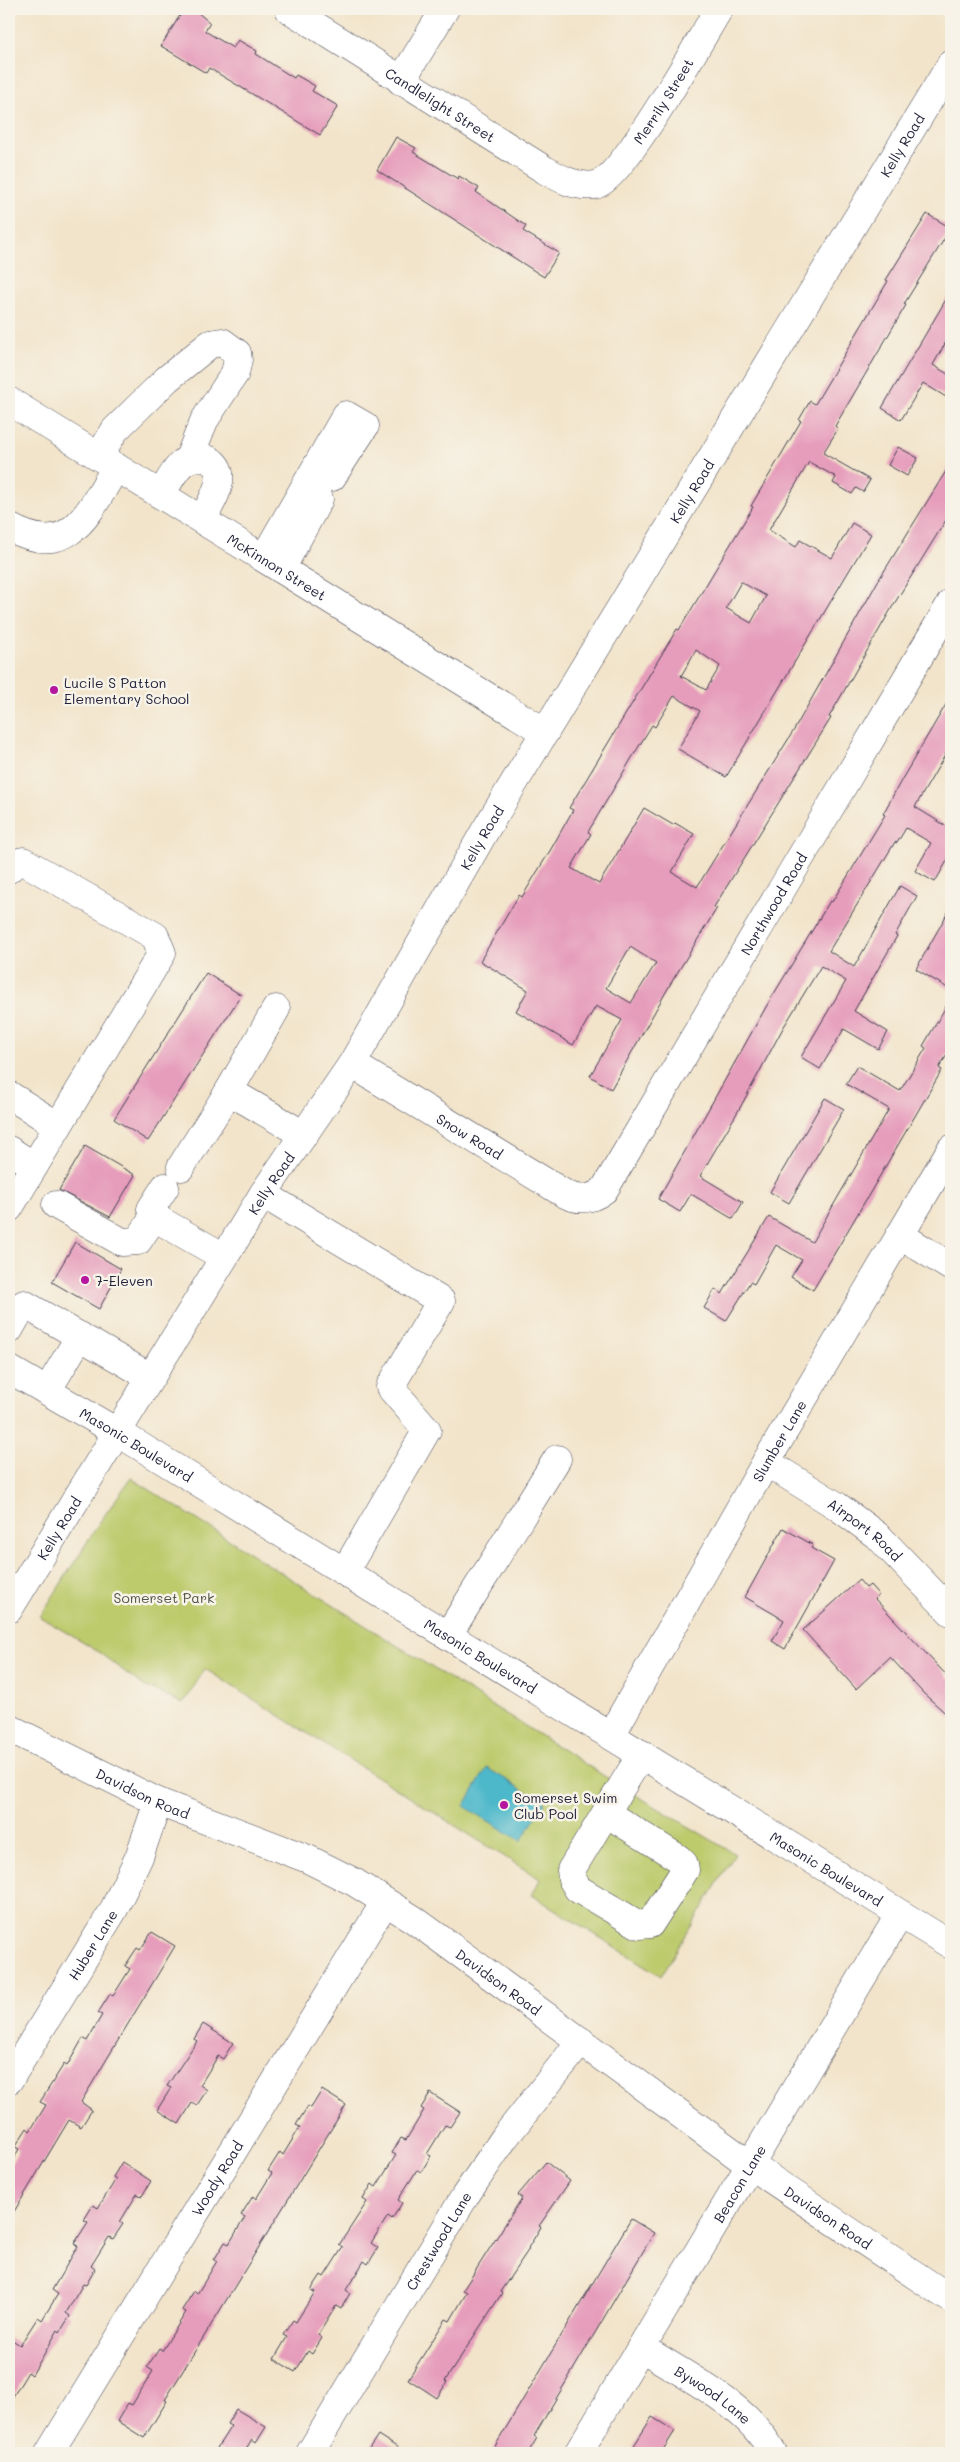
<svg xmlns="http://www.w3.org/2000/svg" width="960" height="2462" font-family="Mali,sans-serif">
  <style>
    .green { fill: #bdcb6d; stroke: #707654 }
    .water { fill: #4db8ca; stroke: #386d82 }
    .building { fill: #e69dbb; fill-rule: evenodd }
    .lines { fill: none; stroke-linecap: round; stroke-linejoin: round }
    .minor-casing { stroke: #413f50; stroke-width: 29 }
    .minor { stroke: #fff; stroke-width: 28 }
    .poi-dot { fill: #b5179e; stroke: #f7f3e8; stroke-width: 2 }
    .labels { text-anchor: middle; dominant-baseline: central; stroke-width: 5; stroke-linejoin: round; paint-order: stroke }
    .street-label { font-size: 14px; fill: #22223b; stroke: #f7f3e8 }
    .poi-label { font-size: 14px; fill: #22223b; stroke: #f7f3e8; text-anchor: start }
    .park-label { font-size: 14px; fill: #50554a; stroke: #f7f3e8 }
  </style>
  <rect width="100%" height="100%" fill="#f7f3e8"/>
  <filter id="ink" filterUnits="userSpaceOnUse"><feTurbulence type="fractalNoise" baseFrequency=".02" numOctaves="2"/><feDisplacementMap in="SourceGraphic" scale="10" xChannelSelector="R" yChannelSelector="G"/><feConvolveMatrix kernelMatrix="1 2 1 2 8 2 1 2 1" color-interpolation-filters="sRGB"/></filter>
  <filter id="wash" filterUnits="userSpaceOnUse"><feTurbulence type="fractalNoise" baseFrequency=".0096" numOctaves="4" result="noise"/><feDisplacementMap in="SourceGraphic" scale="20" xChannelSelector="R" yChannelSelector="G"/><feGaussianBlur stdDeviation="1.12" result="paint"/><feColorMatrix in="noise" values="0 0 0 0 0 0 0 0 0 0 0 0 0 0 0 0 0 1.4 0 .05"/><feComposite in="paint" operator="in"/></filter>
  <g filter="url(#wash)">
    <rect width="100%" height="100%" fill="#f2e4ca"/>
    <path class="green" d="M131 1478 609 1779 735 1854 661 1976 532 1895 540 1879 205 1669 183 1704 144 1686 94 1649 40 1617 99 1523Z"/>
    <path class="water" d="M487 1768 545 1803 521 1841 464 1806Z"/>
    <g id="blocks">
      <path class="building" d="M184 9 195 10 210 23 205 31 233 48 238 40 257 51 256 54 294 78 296 75 315 86 312 91 338 106 320 135 209 68 206 73 161 46Z
        M396 137 416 148 413 152 458 179 459 176 479 188 476 192 526 226 523 231 559 253 544 277 377 170Z
        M927 214 951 228 904 304 906 305 835 426 838 429 823 453 870 480 863 492 856 488 852 494 833 483 836 477 809 462 769 530 796 547 800 540 832 558 852 523 871 534 726 777 678 749 700 711 674 696 655 727 652 725 633 756 588 832 591 834 571 868 599 884 644 808 673 825 675 823 694 834 672 872 697 887 794 730 878 581 951 463V512L894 604 829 717 831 718 714 907 717 908 671 983 611 1089 590 1076 622 1020 596 1006 573 1045 516 1011 528 990 480 961 519 895 522 897 551 849 573 810 569 808 677 629 679 630 753 507 751 506 801 421 799 420 810 401 815 404 888 281 886 280ZM741 582 766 596 751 623 726 608ZM696 650 720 666 706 690 681 676ZM630 947 656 963 631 1003 606 988Z
        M951 291V333L933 365 951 376V400L923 383 901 420 882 408Z
        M898 447 918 458 907 476 888 465Z
        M951 696V745L915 807 951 829V854L935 882 915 871 931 843 906 828 897 843 895 842 829 951 854 967 900 886 917 896 895 935 897 936 854 1011 888 1032 878 1049 844 1029 820 1069 801 1057 846 981 821 966 783 1028 741 1106 700 1176 743 1202 733 1219 691 1194 680 1212 658 1199 766 1007 830 901 832 902 885 815 883 814 902 779Z
        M951 907V990L916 969Z
        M206 973 241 995 148 1141 114 1119Z
        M951 998V1048L939 1068 942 1070 813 1290 791 1277 802 1260 776 1245 754 1284 750 1282 726 1321 704 1308 715 1289 722 1294 769 1217 812 1242 889 1109 846 1084 857 1066 900 1091 926 1048 923 1046Z
        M825 1098 844 1109 789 1203 770 1192Z
        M85 1146 135 1175 110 1217 59 1190Z
        M75 1242 121 1269 99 1309 52 1282Z
        M783 1528 813 1545 811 1548 834 1561 785 1649 772 1641 784 1620 745 1597Z
        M859 1580 866 1588 870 1585 879 1595 875 1599 951 1680V1718L923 1693 890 1657 856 1689 803 1630Z
        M152 1932 175 1946 81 2102 92 2110 81 2127 69 2120 9 2220V2167L19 2149 15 2147 27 2128 30 2131 46 2105 40 2102 64 2064 67 2066 83 2038 87 2041 102 2015 98 2013 110 1994 113 1996 130 1969 125 1966 137 1948 140 1950Z
        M203 2024 233 2043 223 2059 218 2056 200 2085 207 2090 197 2105 192 2103 179 2124 157 2110 171 2088 167 2086 197 2041 194 2039Z
        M322 2090 346 2105 165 2400 167 2401 144 2438 117 2421 128 2403 132 2405 153 2371 147 2367 159 2349 162 2351 186 2312 182 2310 194 2291 197 2294 217 2261 214 2260 225 2242 229 2244 245 2217 241 2215 253 2196 256 2199 272 2173 268 2171 280 2152 283 2155 300 2127 296 2125 308 2106 311 2108Z
        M430 2093 460 2112 450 2127 445 2125 427 2154 431 2156 421 2172 417 2170 398 2200 402 2203 392 2219 388 2216 371 2243 378 2248 368 2264 364 2261 346 2290 350 2293 341 2309 336 2306 318 2335 322 2338 312 2354 308 2351 295 2372 274 2359 287 2337 283 2335 293 2320 296 2322 315 2292 311 2290 321 2275 324 2277 343 2247 339 2245 367 2202 363 2199 372 2184 376 2187 396 2155 392 2153 401 2138 406 2140 424 2110 421 2108Z
        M122 2162 151 2181 142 2196 137 2194 120 2222 123 2224 113 2239 109 2237 91 2266 95 2269 86 2285 83 2284 66 2313 70 2316 60 2332 58 2330 32 2375 28 2372 9 2403V2338L20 2345 38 2317 42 2320 58 2294 52 2290 78 2246 74 2244 88 2222 84 2220 93 2205 98 2208 116 2179 113 2177Z
        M546 2162 570 2181 539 2226 541 2227 528 2248 529 2249 500 2292 502 2293 445 2381 447 2382 437 2398 408 2379 446 2319 450 2321 467 2292 463 2290 522 2198 518 2195Z
        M631 2219 654 2233 534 2436 537 2438 528 2453H491Z
        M236 2409 266 2427 256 2443 252 2440 244 2453H226L217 2448 231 2426 227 2424Z
        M652 2417 675 2431 661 2453H643L633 2447Z
        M378 2435 406 2453H366Z"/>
    </g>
  </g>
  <g filter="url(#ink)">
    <use href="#blocks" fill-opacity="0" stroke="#413f50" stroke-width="1"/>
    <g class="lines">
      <g class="minor-casing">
        <g id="minor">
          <path id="s1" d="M289 9 545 170C559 178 577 188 595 185 622 180 701 38 719 9"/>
          <path d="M401 81 445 9"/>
          <path id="s2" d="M9 401 545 732"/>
          <path d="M99 456 115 430 167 379 210 344 222 342 237 353 238 360 235 373 204 421 189 458"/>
          <path d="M161 495C171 478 183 449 207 459 213 461 218 467 219 473 222 487 208 508 202 520"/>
          <path d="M9 527C71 561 88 513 116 467"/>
          <path d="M264 558 346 415 365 426 332 477"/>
          <path d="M281 569 319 499"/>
          <path d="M9 869 15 863 23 861 155 936 162 953 9 1208"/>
          <path d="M276 1009 229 1091 304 1135"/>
          <path id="s3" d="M352 1064 565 1194C579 1201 591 1200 604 1190L951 603"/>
          <path d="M9 1095 58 1126"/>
          <path d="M9 1150 34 1166"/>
          <path d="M181 1167 229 1091"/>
          <path d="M165 1187 151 1209 154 1217 224 1257"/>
          <path d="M263 1194 441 1301 390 1387 427 1430 345 1571"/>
          <path d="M56 1205 122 1242 138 1241 154 1217"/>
          <path d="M900 1235 951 1267"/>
          <path d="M9 1330 24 1304 150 1377"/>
          <path id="s4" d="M9 1369 117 1432 951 1945"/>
          <path d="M47 1391 80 1336"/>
          <path id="s5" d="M766 1462 837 1506 879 1537 951 1612"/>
          <path id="s6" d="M9 1609 263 1194 352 1064 486 829 951 64"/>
          <path d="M448 1635 557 1459"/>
          <path id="s7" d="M9 1728 158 1802 308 1859 354 1882 413 1919 750 2165 951 2299"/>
          <path id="s8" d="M611 1735 766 1462 951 1149"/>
          <path d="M606 1813 678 1858 684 1864 685 1870 650 1924 639 1925 578 1889 572 1879 571 1870C595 1831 618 1792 642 1754"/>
          <path id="s9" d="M9 2080 113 1911 139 1857 158 1802"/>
          <path id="s10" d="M642 2348C687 2377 748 2405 773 2453"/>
          <path id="s11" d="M49 2453 385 1902"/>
          <path id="s12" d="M310 2453 465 2196 505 2137 581 2041"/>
          <path id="s13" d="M578 2453 900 1914"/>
        </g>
      </g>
      <use href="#minor" class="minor"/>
    </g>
  </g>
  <g class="poi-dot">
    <circle cx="54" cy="690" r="5"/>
    <circle cx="85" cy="1280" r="5"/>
    <circle cx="504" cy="1805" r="5"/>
  </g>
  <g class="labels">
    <g class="street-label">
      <text stroke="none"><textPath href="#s1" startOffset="465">Merrily Street</textPath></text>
      <text stroke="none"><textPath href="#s1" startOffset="179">Candlelight Street</textPath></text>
      <text stroke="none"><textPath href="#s6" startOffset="1715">Kelly Road</textPath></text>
      <text stroke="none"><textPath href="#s6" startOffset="1310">Kelly Road</textPath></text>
      <text stroke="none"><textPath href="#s2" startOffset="315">McKinnon Street</textPath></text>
      <text stroke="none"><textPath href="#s6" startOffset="905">Kelly Road</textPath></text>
      <text stroke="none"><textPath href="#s3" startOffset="624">Northwood Road</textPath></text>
      <text stroke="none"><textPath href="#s3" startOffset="138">Snow Road</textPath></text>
      <text stroke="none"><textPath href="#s6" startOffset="500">Kelly Road</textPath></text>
      <text stroke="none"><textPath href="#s8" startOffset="339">Slumber Lane</textPath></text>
      <text stroke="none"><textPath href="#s4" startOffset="148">Masonic Boulevard</textPath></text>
      <text stroke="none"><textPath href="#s6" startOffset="95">Kelly Road</textPath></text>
      <text stroke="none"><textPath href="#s5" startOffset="120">Airport Road</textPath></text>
      <text stroke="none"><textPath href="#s4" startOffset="552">Masonic Boulevard</textPath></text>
      <text stroke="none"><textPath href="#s7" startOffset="149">Davidson Road</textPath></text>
      <text stroke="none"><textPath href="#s4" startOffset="958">Masonic Boulevard</textPath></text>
      <text stroke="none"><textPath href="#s9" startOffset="159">Huber Lane</textPath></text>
      <text stroke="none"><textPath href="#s7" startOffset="554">Davidson Road</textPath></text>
      <text stroke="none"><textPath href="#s11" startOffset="322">Woody Road</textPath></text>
      <text stroke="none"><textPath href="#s13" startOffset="314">Beacon Lane</textPath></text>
      <text stroke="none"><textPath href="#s7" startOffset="959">Davidson Road</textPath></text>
      <text stroke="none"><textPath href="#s12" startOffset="248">Crestwood Lane</textPath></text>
      <text stroke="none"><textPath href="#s10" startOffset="85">Bywood Lane</textPath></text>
    </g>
    <g class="poi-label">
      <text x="64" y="682">Lucile S Patton<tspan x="64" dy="16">Elementary School</tspan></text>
      <text x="95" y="1280">7-Eleven</text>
      <text x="514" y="1797">Somerset Swim<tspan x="514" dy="16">Club Pool</tspan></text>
    </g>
    <g class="park-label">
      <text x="164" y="1597">Somerset Park</text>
    </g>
  </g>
  <rect width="960" height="2462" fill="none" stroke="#f7f3e8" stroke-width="30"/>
</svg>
